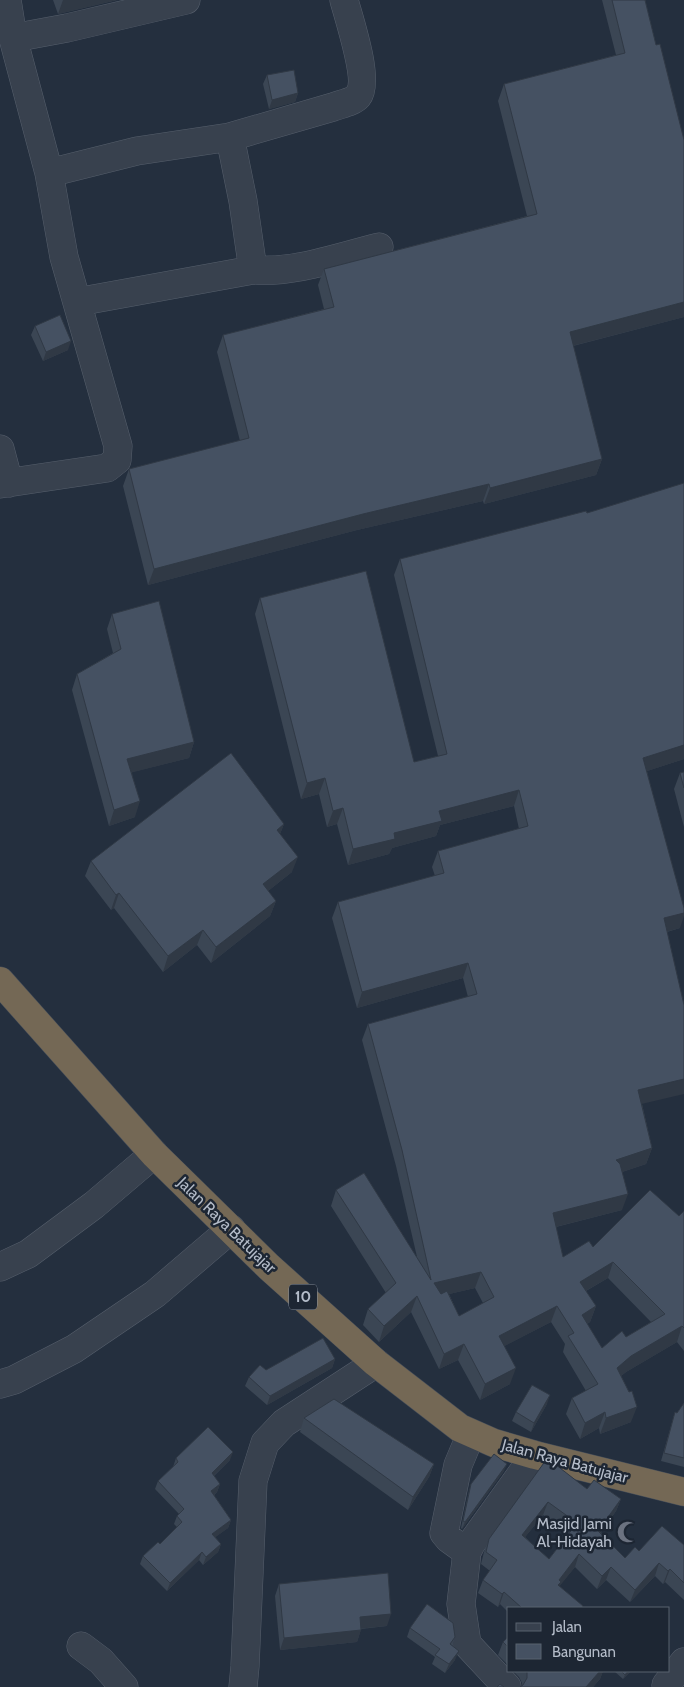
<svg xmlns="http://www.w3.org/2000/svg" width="684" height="1687" font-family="Cabin,sans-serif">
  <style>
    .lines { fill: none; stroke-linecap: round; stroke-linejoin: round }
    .minor-casing { stroke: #565f6c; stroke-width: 29 }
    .highway-casing { stroke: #434c59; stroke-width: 29 }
    .minor { stroke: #38414e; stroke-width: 28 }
    .highway { stroke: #746855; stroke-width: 28 }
    .wall { fill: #3b4654; fill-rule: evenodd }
    .shaded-wall { fill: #303945 }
    .building { fill: #455162; stroke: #303945; fill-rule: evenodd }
    .labels { text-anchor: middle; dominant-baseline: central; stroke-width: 5; stroke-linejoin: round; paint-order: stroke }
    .shield { fill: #1d2633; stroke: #878f9c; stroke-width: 1 }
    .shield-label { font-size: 15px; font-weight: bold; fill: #b4bcc9 }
    .street-label { font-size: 16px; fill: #b4bcc9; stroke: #1d2633 }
    .poi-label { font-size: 16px; fill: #b4bcc9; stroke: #1d2633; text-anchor: end }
  </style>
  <rect width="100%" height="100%" fill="#242f3e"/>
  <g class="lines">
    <g class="minor-casing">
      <path id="minor" d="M13 38 67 28 186 0
        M230 137 333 107C341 104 353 102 358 96 370 81 349 19 344 0
        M49 173 137 151 230 137 243 201 253 270C295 273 338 257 379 247
        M77 302 253 270
        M0 449 9 483
        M0 484 107 468 117 460 118 446 64 257 49 173 13 38 7 0
        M0 1267 28 1254 94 1205 154 1154
        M0 1384 14 1380 74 1349 155 1294 231 1229
        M467 1552 449 1539 444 1533 458 1465 471 1434
        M81 1646 101 1661 124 1687
        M666 1685 684 1662
        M243 1687 245 1666 253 1481 265 1443 284 1423 376 1363
        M507 1687 467 1644 461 1604 467 1552 471 1544 535 1455"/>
    </g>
    <g class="highway-casing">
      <path id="highway" d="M0 981 154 1154 269 1267 376 1363 460 1428 494 1443 535 1455 684 1492"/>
    </g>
    <use href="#minor" class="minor"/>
    <use href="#highway" class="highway"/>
  </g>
  <path class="wall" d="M53 0H117L58 14Z
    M602 0H645L656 45 684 140V317L573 346 602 459 596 475 484 504 483 501 357 530 148 585 123 486 129 469 240 441 217 352 223 335 324 309 318 285 324 269 527 216 498 101 504 84 616 55Z
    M267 75 298 93 295 102 269 109 263 84Z
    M35 326 68 350 43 361 31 335Z
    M400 559 684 759 647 771 680 928 667 932 642 1104 652 1148 646 1164 622 1172V1210L556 1227 563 1257 679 1216 684 1211V1351L677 1342 626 1372 621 1376 631 1422 600 1434 599 1428 580 1439 566 1414 572 1398 586 1391 563 1352 565 1344 551 1322 504 1346 510 1384 480 1400 458 1360 439 1369 411 1312 379 1342 363 1325 368 1309 386 1293 331 1206 336 1190 417 1257 396 1166 362 1040 368 1024 468 997 463 978 357 1008 332 918 338 902 435 876 432 867 438 851 519 829 514 806 440 825 436 836 392 848 389 854 348 865 337 824 327 827 319 794 301 799 255 614 260 598 414 762 438 756 394 575ZM608 1278 651 1322 626 1337 602 1348 587 1324 590 1322 596 1306 586 1291ZM475 1288 483 1303 459 1316 449 1294Z
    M112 614 194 742 189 758 132 772 135 817 109 826 72 690 77 674 113 653 107 629Z
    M684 772V827L674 789 680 773Z
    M284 824 280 834 292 872 268 891 276 901 270 916 211 963 197 945 163 972 114 908 111 910 85 876 91 861Z
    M335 1359 332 1368 267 1405 245 1386 249 1377 266 1370Z
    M684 1403V1467L661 1461 675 1412 677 1413Z
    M547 1404 531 1432 512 1421 516 1412Z
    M304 1418 434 1464 429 1477 408 1510 300 1432Z
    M176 1458 230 1460 214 1476 220 1484 217 1492 214 1495 231 1520 228 1528 215 1537 221 1544 218 1552 203 1565 199 1560 167 1591 140 1564 143 1556 160 1544 177 1527 174 1524 177 1516 179 1514 155 1489 158 1481 173 1467Z
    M546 1460 587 1489 621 1499 616 1511 601 1533 625 1558 639 1551 684 1545V1600L665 1582 663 1584 655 1576 630 1602 606 1580 597 1589 575 1567 559 1586 583 1606V1608H508V1612L500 1604 498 1607 478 1593 483 1580 490 1571 481 1564 484 1552 489 1539ZM543 1515 569 1533 549 1559 525 1537Z
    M504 1471 462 1529 461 1528 469 1491 471 1484Z
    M279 1584 387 1626 361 1629 357 1642 280 1650 275 1596Z
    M410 1628 455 1637 452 1646 455 1660 445 1673 432 1664 435 1657 407 1637Z
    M508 1637V1665L498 1655 503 1642Z
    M513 1671H603L600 1679 593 1687H520L522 1686V1683L519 1677Z
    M614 1671H631L623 1679Z"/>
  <path class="shaded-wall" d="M63 0H117L58 14Z
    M298 93 295 102 269 109 272 100Z
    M684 302V317L564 348 570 332Z
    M71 341 68 350 43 361 46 352Z
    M602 459 596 475 484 504 490 488Z
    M489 484 483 501 357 530 148 585 154 569 363 514Z
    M194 742 189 758 122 775 127 759Z
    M684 745V759L638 774 643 758Z
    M325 778 319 794 301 799 307 783Z
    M519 790 514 806 440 825 436 836 392 848 389 854 348 865 353 849 439 811Z
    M140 801 135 817 109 826 114 810Z
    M343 808 337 824 327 827 333 811Z
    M284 824 278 839 277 830Z
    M298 857 292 872 258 899 263 884Z
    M119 893 114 908 111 910 116 895Z
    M276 901 270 916 211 963 216 947Z
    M684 913V916L680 928 658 934 664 918Z
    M203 930 197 945 163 972 168 956Z
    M468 963 463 978 357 1008 362 992Z
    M684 1079V1094L633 1106 638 1090Z
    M652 1148 646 1164 610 1176 616 1160Z
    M628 1194 622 1210 547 1229 553 1213Z
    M613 1262 608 1278 575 1297 580 1282Z
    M481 1272 475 1288 428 1299 434 1283Z
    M417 1296 411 1312 379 1342 384 1326Z
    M557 1306 551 1322 493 1352 499 1336Z
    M596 1306 590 1322 576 1331 582 1315Z
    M682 1326 677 1342 626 1372 611 1384 617 1368 631 1356Z
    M464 1344 458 1360 439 1369 444 1354Z
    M335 1359 332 1368 267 1405 270 1396Z
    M516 1368 510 1384 480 1400 485 1384Z
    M550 1395 547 1404 531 1432 534 1423Z
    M637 1407 631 1422 600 1434 606 1418Z
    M605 1412 599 1428 580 1439 585 1423Z
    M233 1452 230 1460 209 1480 212 1473Z
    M434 1464 429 1477 408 1510 413 1497Z
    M507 1464 504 1471 462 1529 465 1522Z
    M220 1484 217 1492 208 1499 211 1491Z
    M621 1499 616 1511 593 1543 598 1531Z
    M548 1502 543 1515 517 1547 522 1535Z
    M231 1520 228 1528 209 1542 212 1534Z
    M221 1544 218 1552 203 1565 206 1557Z
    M202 1552 199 1560 167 1591 170 1583Z
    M579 1554 575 1567 559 1587 556 1595 559 1580Z
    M659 1563 655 1576 630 1602 635 1590Z
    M611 1567 606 1580 597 1589 602 1576Z
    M670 1569 665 1582 663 1584 668 1571Z
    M504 1592 500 1604 498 1607 502 1594Z
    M391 1614 387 1626 356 1629 360 1617Z
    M361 1630 357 1642 280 1650 284 1638Z
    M459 1651 455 1660 445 1673 449 1664Z
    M600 1671H603L600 1679 593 1687H586Z
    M628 1671H631L623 1679 625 1675Z"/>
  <path class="building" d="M612 0H645L656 45 660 44 684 140V302L570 332 602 459 490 488 489 484 363 514 154 569 129 469 249 438 223 335 334 307 324 269 537 214 504 84 625 53Z
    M294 70 298 93 272 100 267 75Z
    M60 315 71 341 46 352 35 326Z
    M684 483V745L643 758 684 908V913L664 918 684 1005V1079L638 1090 652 1148 616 1160 620 1164 628 1194 553 1213 563 1257 589 1241 593 1247 650 1190 679 1216 684 1211V1328L682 1326 631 1356 617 1368 629 1392 632 1391 637 1407 606 1418 605 1412 585 1423 572 1398 598 1384 568 1336 574 1333 557 1306 499 1336 516 1368 485 1384 464 1344 444 1354 417 1296 384 1326 368 1309 396 1283 336 1190 364 1173 431 1280 402 1150 368 1024 477 994 468 963 362 992 338 902 444 873 438 851 528 826 519 790 439 811 442 821 394 833 395 839 353 849 343 808 333 811 325 778 307 783 260 598 366 571 414 762 447 754 400 559 586 511 587 513ZM613 1262 665 1314 626 1337 622 1331 602 1348 582 1315 596 1306 580 1282ZM481 1272 494 1297 459 1316 447 1291 441 1294 434 1283Z
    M159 601 194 742 127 759 140 801 114 810 77 674 121 649 112 614Z
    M231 753 284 824 277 830 298 857 263 884 276 901 216 947 203 930 168 956 119 893 116 895 91 861Z
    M684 772V788L680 773Z
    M323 1338 335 1359 270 1396 249 1377 260 1365 266 1370Z
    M532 1385 550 1395 534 1423 516 1412Z
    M334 1399 434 1464 413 1497 304 1418Z
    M684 1403V1458L664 1453 675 1412 677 1413Z
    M208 1427 233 1452 212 1473 220 1484 211 1491 231 1520 212 1534 221 1544 206 1557 202 1552 170 1583 143 1556 158 1542 160 1544 182 1522 177 1516 184 1509 158 1481 178 1462 176 1458Z
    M494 1454 507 1464 465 1522 463 1521 471 1484Z
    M546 1460 551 1461 587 1489 594 1480 621 1499 598 1531 625 1558 635 1547 639 1551 662 1526 684 1545V1583L670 1569 668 1571 659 1563 635 1590 611 1567 602 1576 579 1554 559 1580 561 1582 558 1585 583 1606 582 1608H522L504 1592 502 1594 483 1580 497 1560 486 1552 489 1539ZM548 1502 577 1523 549 1559 522 1535Z
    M388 1573 391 1614 360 1617 361 1630 284 1638 279 1584Z
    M427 1604 453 1623 455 1637 450 1644 459 1651 449 1664 435 1655 440 1649 410 1628Z
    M508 1637V1647L503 1642Z
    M527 1671H600L586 1687H520L523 1685 527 1678Z
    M621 1671H628L625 1675Z
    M500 1684 504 1687H497Z"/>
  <defs>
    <g id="mosque-bare" transform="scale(1.725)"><path d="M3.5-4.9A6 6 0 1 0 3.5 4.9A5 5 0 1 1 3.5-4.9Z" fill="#6b7280" stroke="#1d2633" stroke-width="2.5" paint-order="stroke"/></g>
  </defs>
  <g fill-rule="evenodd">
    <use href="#mosque-bare" x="628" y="1532"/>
  </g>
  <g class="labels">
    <rect class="shield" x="289" y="1284.5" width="28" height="25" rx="4"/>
    <g class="shield-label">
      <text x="303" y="1297">10</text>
    </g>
    <g class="street-label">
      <text transform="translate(227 1225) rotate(44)">Jalan Raya Batujajar</text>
      <text transform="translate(565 1461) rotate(15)">Jalan Raya Batujajar</text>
    </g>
    <g class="poi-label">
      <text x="612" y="1523">Masjid Jami<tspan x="612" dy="18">Al-Hidayah</tspan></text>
    </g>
  </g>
  <rect x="507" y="1607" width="162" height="65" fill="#1d2633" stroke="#59626f"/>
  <rect x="516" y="1623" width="25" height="8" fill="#38414e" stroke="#59626f"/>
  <text x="552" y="1632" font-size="15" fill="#b4bcc9">Jalan</text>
  <rect x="516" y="1644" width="25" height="15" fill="#455162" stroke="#59626f"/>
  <text x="552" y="1657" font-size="15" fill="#b4bcc9">Bangunan</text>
</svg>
